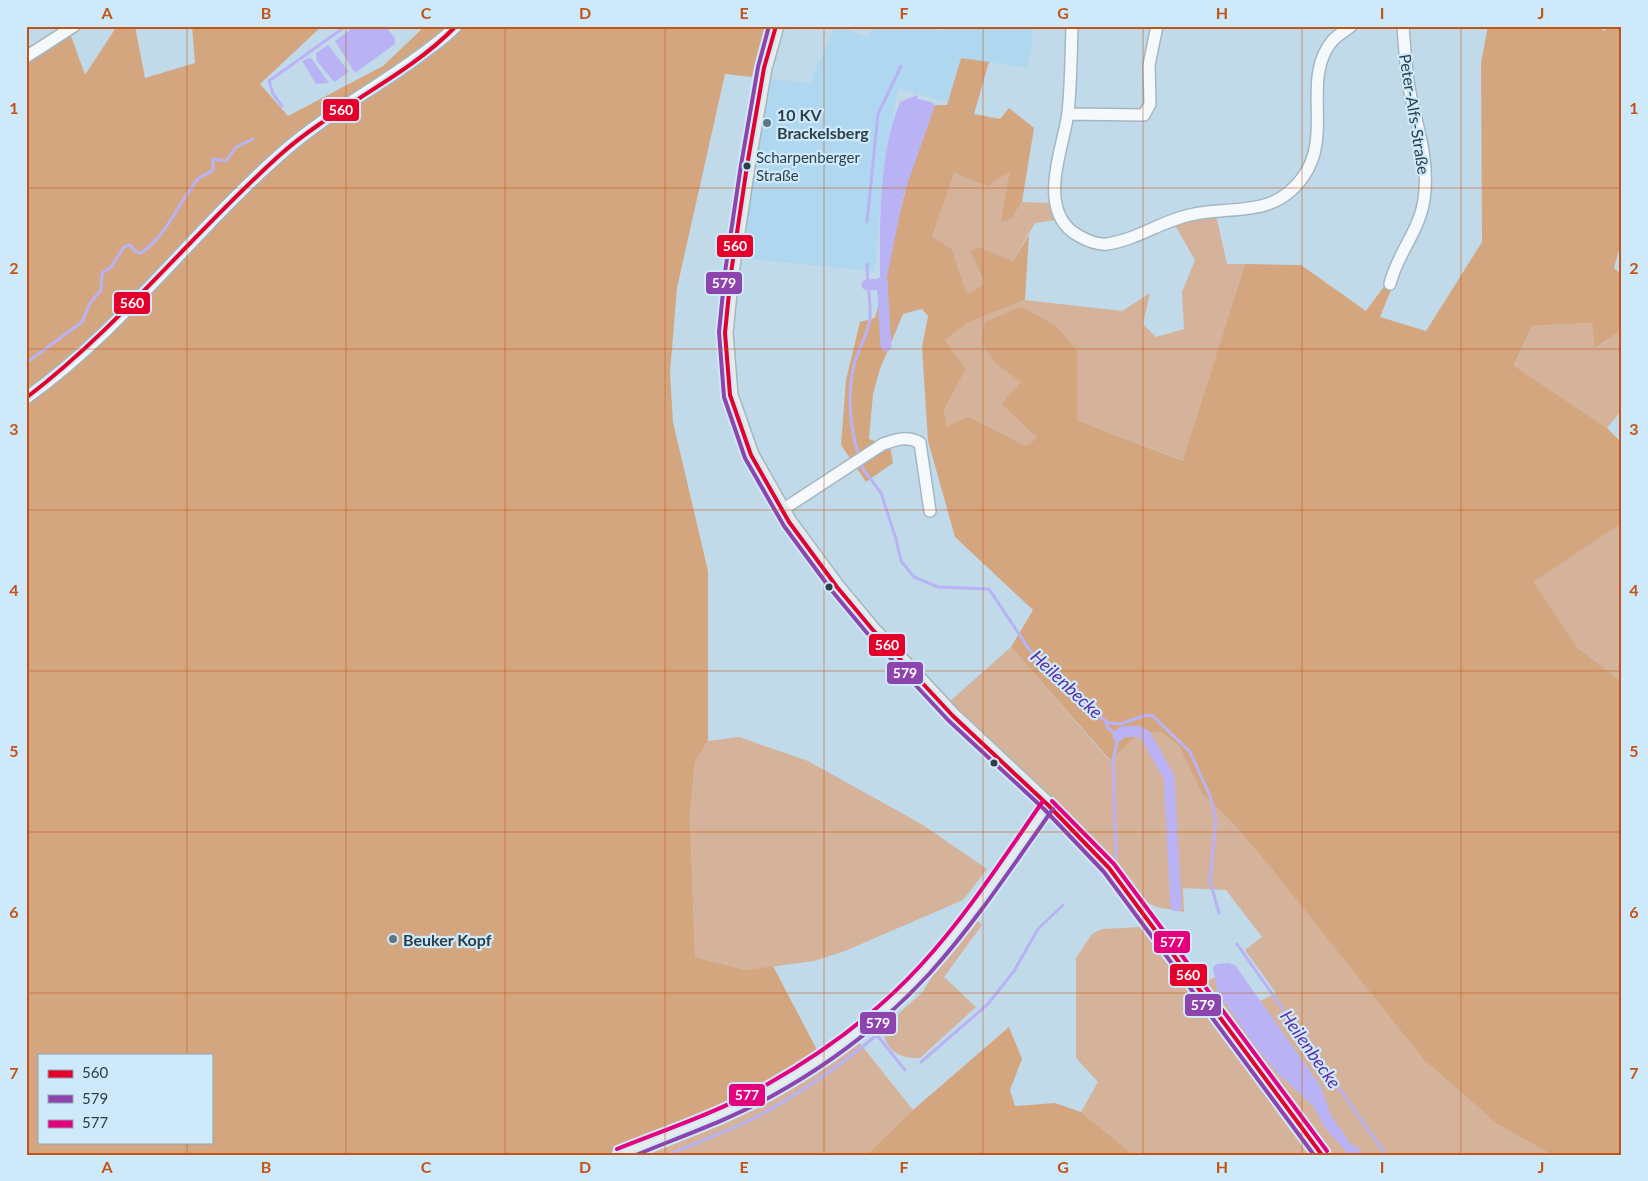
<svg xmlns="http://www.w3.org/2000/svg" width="1648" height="1181" font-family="Lato,sans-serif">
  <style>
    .built { fill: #afd7ef }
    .green { fill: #d5b29a }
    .forest { fill: #d4a680; fill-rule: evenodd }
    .water { fill: #b9b3f5 }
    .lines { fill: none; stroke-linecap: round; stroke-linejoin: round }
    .stream { stroke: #b9b3f5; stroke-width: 3 }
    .canal { stroke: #b9b3f5; stroke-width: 11 }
    .street-casing { stroke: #a3b7c2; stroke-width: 14 }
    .secondary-casing { stroke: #a3b7c2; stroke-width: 18 }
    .street { stroke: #f6f9fc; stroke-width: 11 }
    .secondary { stroke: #e7ebea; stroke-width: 15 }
    .bus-1-casing { stroke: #cee9f9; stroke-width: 8 }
    .bus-2-casing { stroke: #cee9f9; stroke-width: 8 }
    .bus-3-casing { stroke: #cee9f9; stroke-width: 8 }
    .bus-1 { stroke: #e4002b; stroke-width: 4 }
    .bus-2 { stroke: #8e44ad; stroke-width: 4 }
    .bus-3 { stroke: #e5007d; stroke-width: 4 }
    .grid { fill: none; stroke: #c35418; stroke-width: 1; stroke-opacity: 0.55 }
    .poi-dot { fill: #617682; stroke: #cee9f9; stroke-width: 2 }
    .bus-dot { fill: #2d404a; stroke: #cee9f9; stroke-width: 2 }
    .labels { text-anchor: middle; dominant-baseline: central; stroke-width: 4.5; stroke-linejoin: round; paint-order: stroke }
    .bus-label { font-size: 15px; fill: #2d404a; stroke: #cee9f9; text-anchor: start }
    .poi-label { font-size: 16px; font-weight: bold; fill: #2d404a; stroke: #cee9f9; text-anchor: start }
    .street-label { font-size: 16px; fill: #2d404a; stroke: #cee9f9 }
    .water-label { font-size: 18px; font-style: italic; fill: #5a2ca9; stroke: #cee9f9 }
    .line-badge { stroke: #cee9f9; stroke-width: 2 }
    .badge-label { font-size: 14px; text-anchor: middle; font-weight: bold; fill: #fff }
    .neatline { fill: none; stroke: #c35418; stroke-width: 2 }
    .grid-label { font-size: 16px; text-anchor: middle; font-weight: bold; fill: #c35418 }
  </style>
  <rect width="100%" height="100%" fill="#c1dae9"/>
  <path class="built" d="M835 26H840L868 38 873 26H928L944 32 945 26H1034L1028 68 961 58 948 103 898 88 883 172 875 271 727 257 752 77 810 83Z"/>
  <path class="green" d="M1010 171 1012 218 1022 202 1051 203 1056 220 1035 223 1013 261 978 247 970 251 985 284 967 294 952 249 932 238 953 173 988 185Z
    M1216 215 1227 264H1245L1184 461 1077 420V351L996 364 1022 382 1001 404 1037 438 1026 446 968 418 947 428 944 410 966 369 945 340 969 322 1025 300 1122 311 1150 293 1143 324 1156 337 1184 329 1182 292 1195 260 1173 222Z
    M1592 323 1596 348 1616 334 1622 326V410L1607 428 1514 367 1532 326Z
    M1622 523V682L1578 648 1534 582Z
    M1011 647 1109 760 1139 734 1161 732 1179 746 1202 794 1231 821 1266 862 1424 1060 1497 1124 1552 1155H1134L1081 1112 1098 1082 1076 1058V958L1092 934 1102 929 1141 927 1191 990 1229 969 1257 1003 1276 993 1245 950 1262 937 1226 890 1183 888 1184 912 1156 907 1145 901 1084 834 948 703Z
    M739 737 808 761 923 825 987 869 963 900 845 951 814 961 746 970 695 957 690 815 695 762 708 741Z
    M975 918 982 925 944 977 976 1007 920 1058C898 1059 884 1049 883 1027L922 993 946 954Z
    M855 1037 913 1110 866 1155H635Z"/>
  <path class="forest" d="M117 26H135L145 78 195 63 192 26H322L260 84 288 116 383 66 425 26H766L752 77 725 74 677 288 670 373 673 422 708 571V741L695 762 690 815 695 957 746 970 773 966 817 1050 762 1087 699 1119 606 1155H26V65L71 36 85 75ZM39 1055H211V1142H39Z
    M1488 26H1598L1604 31 1609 26H1622V239L1614 268 1622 275V326L1616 334 1595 348 1592 323 1532 326 1514 366 1607 428 1622 443V523L1534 582 1578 648 1622 682V1155H1552L1497 1124 1424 1060 1266 862 1231 821 1202 794 1179 746 1161 732 1139 734 1110 760 1011 647 1033 610 955 537 928 441 922 347 928 316 922 309 903 314 880 369 873 394 869 439 890 446 893 463 866 482 841 445 846 380 860 322 875 318C887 278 893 236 904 196 911 165 923 135 935 105H947L961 58 989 62 974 114 1000 119 1009 108 1034 128 1022 202 1012 218 1001 222 1010 171 988 186 954 173 932 237 952 249 967 294 985 284 970 251 978 247 1013 261 1029 235 1025 300 969 322 945 340 966 369 944 410 947 427 968 417 1026 446 1037 438 1001 404 1021 382 996 364 981 342 985 322 1021 307 1055 325 1077 351V420L1183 461 1245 264 1301 265 1366 311 1385 285 1391 290 1380 317 1426 331 1482 242 1481 63Z
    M1009 1027 1022 1059 1010 1090 1015 1106 1055 1103 1081 1112 1134 1155H866L913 1110Z"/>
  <path class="water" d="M355 26H385L395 38V44L355 73 335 41Z
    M328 45 349 72 334 82 317 61 316 53Z
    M309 58H311L329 83 316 84 302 61Z
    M917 95 918 99 931 102 935 105 904 194 886 281 880 282C880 226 878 154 900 102Z
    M1228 963 1235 965 1320 1085 1331 1115 1352 1146 1347 1152 1324 1127 1313 1106 1277 1073 1254 1045 1217 991 1213 967 1217 964Z"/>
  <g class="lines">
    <path class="stream" d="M282 106 273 94 269 81 346 26
      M867 222 878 114 901 66
      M26 363 82 322 90 303 101 290 102 273 111 267 124 247 130 245 136 252 141 253C167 235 178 204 197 180 202 175 208 174 213 170V159L226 161 236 147 253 139
      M859 457C850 428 847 396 854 365 858 349 868 335 870 318 871 301 867 281 867 264
      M861 463 863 469 881 493 896 539 901 561 914 577 938 587 989 589 1037 661 1058 684 1095 714 1109 723 1121 724 1146 715 1153 716 1190 752 1210 796 1216 820 1210 881 1219 913
      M1106 722 1107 727 1118 736 1113 762 1116 854 1114 858
      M1237 944 1386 1155
      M921 1062 988 1004 1014 971 1038 929 1063 905
      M668 1155C694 1143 721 1134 746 1122 793 1099 837 1068 877 1035L905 1070"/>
    <path class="canal" d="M882 282 886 346
      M867 285 883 284
      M1118 736 1122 732 1138 731 1146 736 1169 777 1176 906
      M1350 1149 1357 1155"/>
    <g class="street-casing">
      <path id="street" d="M1072 26C1071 55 1071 85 1068 113 1063 150 1035 212 1079 236 1088 241 1097 245 1107 244 1136 240 1162 221 1190 215 1233 205 1273 219 1303 177 1334 135 1300 78 1333 40 1338 35 1345 31 1351 26
        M26 57 74 26
        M1068 114 1144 115 1150 104 1149 65 1157 26
        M1390 284C1397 254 1419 232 1424 200 1429 166 1420 135 1412 102 1406 78 1405 51 1403 26
        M26 398C123 329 193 231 282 153 324 116 373 90 418 57 431 47 445 38 456 26
        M782 510 883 444C896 440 907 435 920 443L930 511"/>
    </g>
    <g class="secondary-casing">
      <path id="secondary" d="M776 26 764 68 747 166 731 273 725 333 730 395 751 455 789 522 837 587 872 629 953 716 1048 805 1109 868 1322 1155
        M619 1155C662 1137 706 1122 748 1102 802 1075 862 1032 905 990 960 936 1003 868 1048 805"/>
    </g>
    <use href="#street" class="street"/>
    <use href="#secondary" class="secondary"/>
    <g class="bus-1-casing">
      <path id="bus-1" d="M776 26 764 68 747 166 731 273 725 333 730 395 751 455 789 522 837 587 872 629 953 716 1048 805 1109 868 1322 1155
        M26 398C121 325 193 233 281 154 335 106 406 78 456 26"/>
    </g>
    <g class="bus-2-casing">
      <path id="bus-2" d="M769 26 758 67 741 165 725 272 719 332 724 397 745 458 784 526 832 591 867 633 948 720 1044 809 1104 872 1314 1155
        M636 1155C682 1136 729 1120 772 1096 830 1064 885 1022 930 973 976 922 1014 864 1053 809"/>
    </g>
    <g class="bus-3-casing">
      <path id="bus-3" d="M1052 801 1114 864 1327 1151
        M617 1149C667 1129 719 1112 766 1085 823 1053 877 1013 921 965 967 915 1004 857 1043 801"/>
    </g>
    <use href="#bus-1" class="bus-1"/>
    <use href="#bus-2" class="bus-2"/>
    <use href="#bus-3" class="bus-3"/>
  </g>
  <path class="grid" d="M187 26V1055M346 26V1155M505 26V1155M665 26V1155M824 26V1155M983 26V1155M1143 26V1155M1302 26V1155M1461 26V1155M26 188H1622M26 349H1622M26 510H1622M26 671H1622M26 832H1622M26 993H1622M187 1142V1155"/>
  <g class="poi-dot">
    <circle cx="767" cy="123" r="5"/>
    <circle cx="393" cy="939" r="5"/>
  </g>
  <g class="bus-dot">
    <circle cx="747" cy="166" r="4.5"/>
    <circle cx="829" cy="587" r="4.5"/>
    <circle cx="994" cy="763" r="4.5"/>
  </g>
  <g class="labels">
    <g class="bus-label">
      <text x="756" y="157">Scharpenberger<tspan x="756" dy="18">Straße</tspan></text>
    </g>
    <g class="poi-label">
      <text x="777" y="114">10 KV<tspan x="777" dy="18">Brackelsberg</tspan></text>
      <text x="403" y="939">Beuker Kopf</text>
    </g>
    <g class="street-label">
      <text transform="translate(1415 114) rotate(81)">Peter-Alfs-Straße</text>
    </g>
    <g class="water-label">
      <text transform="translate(1067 684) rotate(43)">Heilenbecke</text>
      <text transform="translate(1311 1049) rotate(55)">Heilenbecke</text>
    </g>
  </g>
  <g class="line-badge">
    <rect x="322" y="98" width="38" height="24" rx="5" fill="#e4002b"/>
    <rect x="716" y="234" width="38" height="24" rx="5" fill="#e4002b"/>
    <rect x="705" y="271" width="38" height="24" rx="5" fill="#8e44ad"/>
    <rect x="113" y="291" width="38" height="24" rx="5" fill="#e4002b"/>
    <rect x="868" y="633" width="38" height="24" rx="5" fill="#e4002b"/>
    <rect x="886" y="661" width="38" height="24" rx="5" fill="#8e44ad"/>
    <rect x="1153" y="930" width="38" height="24" rx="5" fill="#e5007d"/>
    <rect x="1169" y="963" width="39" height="24" rx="5" fill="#e4002b"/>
    <rect x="1184" y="993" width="38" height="24" rx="5" fill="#8e44ad"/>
    <rect x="859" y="1011" width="38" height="24" rx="5" fill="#8e44ad"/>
    <rect x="728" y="1083" width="38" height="24" rx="5" fill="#e5007d"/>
  </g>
  <g class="badge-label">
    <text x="341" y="115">560</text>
    <text x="735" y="251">560</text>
    <text x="724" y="288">579</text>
    <text x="132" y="308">560</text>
    <text x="887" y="650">560</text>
    <text x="905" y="678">579</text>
    <text x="1172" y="947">577</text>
    <text x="1188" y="980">560</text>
    <text x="1203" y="1010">579</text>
    <text x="878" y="1028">579</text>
    <text x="747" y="1100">577</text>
  </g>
  <rect width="1648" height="1181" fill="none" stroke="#cee9f9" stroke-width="55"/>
  <rect x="38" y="1054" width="175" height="90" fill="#cee9f9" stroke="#8ea5b3"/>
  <rect x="48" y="1070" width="25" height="8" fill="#e4002b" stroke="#8ea5b3"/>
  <text x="82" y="1078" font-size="15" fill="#2d404a">560</text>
  <rect x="48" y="1095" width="25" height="8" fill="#8e44ad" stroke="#8ea5b3"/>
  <text x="82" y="1104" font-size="15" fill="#2d404a">579</text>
  <rect x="48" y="1120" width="25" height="8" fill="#e5007d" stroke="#8ea5b3"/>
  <text x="82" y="1128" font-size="15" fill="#2d404a">577</text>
  <rect x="28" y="28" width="1592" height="1126" class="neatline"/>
  <g class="grid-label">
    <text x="107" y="19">A</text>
    <text x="266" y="19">B</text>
    <text x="426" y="19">C</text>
    <text x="585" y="19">D</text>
    <text x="744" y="19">E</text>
    <text x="904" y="19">F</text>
    <text x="1063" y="19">G</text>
    <text x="1222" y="19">H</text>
    <text x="1382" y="19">I</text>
    <text x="1541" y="19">J</text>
    <text x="14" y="114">1</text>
    <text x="1634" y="114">1</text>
    <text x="14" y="274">2</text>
    <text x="1634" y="274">2</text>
    <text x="14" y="435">3</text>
    <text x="1634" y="435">3</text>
    <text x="14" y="596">4</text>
    <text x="1634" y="596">4</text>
    <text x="14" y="757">5</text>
    <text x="1634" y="757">5</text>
    <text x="14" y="918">6</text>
    <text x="1634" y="918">6</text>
    <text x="14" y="1079">7</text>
    <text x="1634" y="1079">7</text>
    <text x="107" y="1173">A</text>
    <text x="266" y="1173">B</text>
    <text x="426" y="1173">C</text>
    <text x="585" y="1173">D</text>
    <text x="744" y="1173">E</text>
    <text x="904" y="1173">F</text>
    <text x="1063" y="1173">G</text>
    <text x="1222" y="1173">H</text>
    <text x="1382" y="1173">I</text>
    <text x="1541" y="1173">J</text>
  </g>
</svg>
